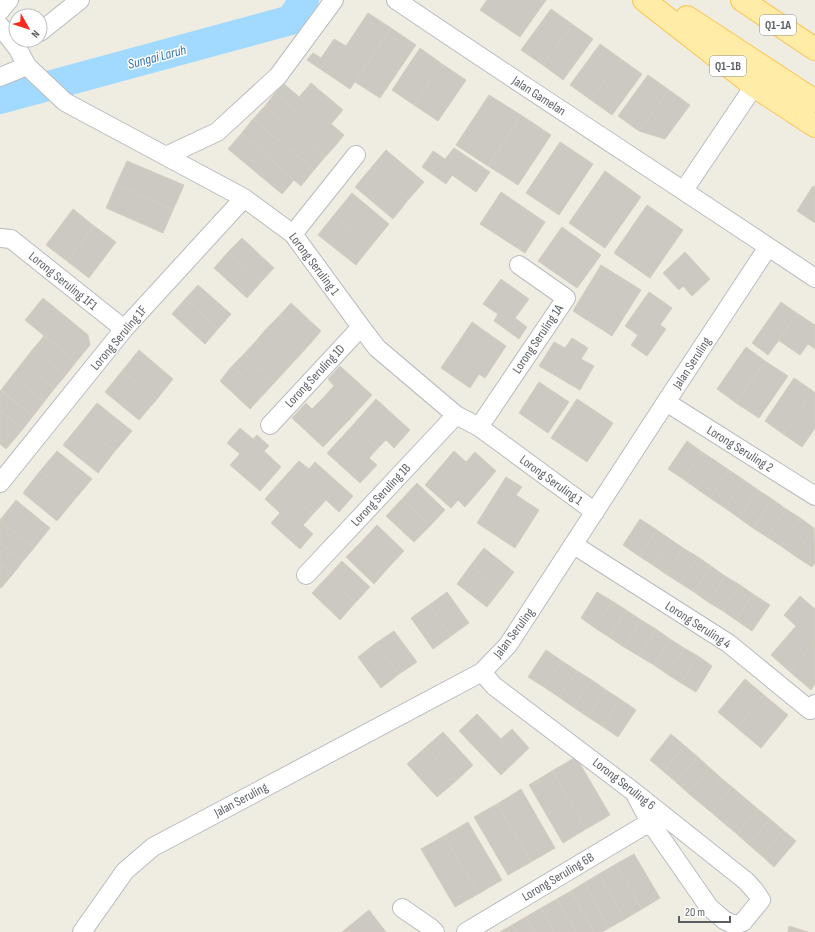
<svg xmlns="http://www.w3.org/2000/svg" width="815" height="932" font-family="'Sofia Sans Condensed',sans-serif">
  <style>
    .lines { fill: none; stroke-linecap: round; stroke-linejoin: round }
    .river { stroke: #a2daff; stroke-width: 30 }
    .building { fill: #ccc8c2; stroke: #d4cdc0 }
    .minor-casing { stroke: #b8bbc0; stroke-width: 20 }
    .primary-casing { stroke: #fbc44f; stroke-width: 24 }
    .minor { stroke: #fff; stroke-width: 18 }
    .primary { stroke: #ffeda7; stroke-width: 22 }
    .labels { text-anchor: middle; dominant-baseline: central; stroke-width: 3; stroke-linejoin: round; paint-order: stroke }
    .shield { fill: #fff; stroke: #8c8f92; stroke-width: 1 }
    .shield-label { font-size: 12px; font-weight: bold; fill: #5b5f64 }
    .street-label { font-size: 13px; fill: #5b5f64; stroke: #fff }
    .water-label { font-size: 14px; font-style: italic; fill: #3675af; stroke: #fff }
  </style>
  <rect width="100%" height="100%" fill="#efece2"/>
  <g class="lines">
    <path class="river" d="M0 99 291 20 304 0"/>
  </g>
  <path class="building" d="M487 0H546L520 37 480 10Z
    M551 9 572 24 543 65 521 50Z
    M368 13 391 28 350 89 307 60 313 53 321 58 334 39 346 46Z
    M572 24 593 39 563 80 543 65Z
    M391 28 416 45 380 98 355 82Z
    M600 44 621 59 591 100 570 85Z
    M420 48 442 64 414 105 392 90Z
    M621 59 642 74 612 115 591 100Z
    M442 64 466 80 438 121 414 105Z
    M648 75 669 90 639 131 618 116Z
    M311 83 343 110 331 124 299 97Z
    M284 84 344 135 336 145 275 93Z
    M669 90 690 105 665 139 639 131Z
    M275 93 336 145 325 157 265 106Z
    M489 95 521 115 488 166 456 145Z
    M265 106 325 157 314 170 253 119Z
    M521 115 551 135 518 185 488 166Z
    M253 119 314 170 301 186 241 134Z
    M241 134 294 180 282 194 228 149Z
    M560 142 593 164 559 215 526 193Z
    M454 148 490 172 476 192 452 175 446 184 422 167 433 151 445 159Z
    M386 150 424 182 408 200 371 168Z
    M127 161 184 185 173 210 116 185Z
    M371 168 408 200 393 219 355 187Z
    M605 171 641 197 605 248 569 223Z
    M116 185 173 210 163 233 106 208Z
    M813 186 815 187V223L797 211Z
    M501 192 545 222 525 253 480 224Z
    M352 193 389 224 371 246 334 215Z
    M647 205 683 230 650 278 614 253Z
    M73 209 94 226 67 261 46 245Z
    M334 215 371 246 356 265 318 235Z
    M94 226 116 242 89 278 67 261Z
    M562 227 601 255 577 288 538 261Z
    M242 238 274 268 261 282 228 252Z
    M228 252 261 282 247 298 214 268Z
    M685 252 710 279 692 296 683 286 679 290 663 273Z
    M601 265 641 290 612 336 573 311Z
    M501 279 529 299 515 318 527 327 519 339 494 321 498 314 483 304Z
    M198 285 231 314 218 329 185 299Z
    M649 292 672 308 660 325 666 329 647 356 631 345 638 335 625 326Z
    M43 298 88 335 90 345 76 362 25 320Z
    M185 299 218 329 205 344 172 314Z
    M781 302 798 314 768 355 752 343Z
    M291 303 321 331 310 344 279 316Z
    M798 314 815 325V349L808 344 800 355 778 340Z
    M279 316 310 344 298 357 267 328Z
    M472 322 506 346 485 378 479 374 470 388 441 368Z
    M267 328 298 357 287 369 256 341Z
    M44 336 76 362 65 376 33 349Z
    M572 338 588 348 581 359 594 366 580 390 539 366 554 342 565 348Z
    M256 341 287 369 275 382 244 354Z
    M746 347 765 361 736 403 717 389Z
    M33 349 65 376 54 389 22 363Z
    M139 350 173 379 157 399 122 371Z
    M244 354 275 382 263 395 232 366Z
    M765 361 788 376 759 418 736 403Z
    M22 363 54 389 44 402 12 376Z
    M232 366 263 395 250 409 220 381Z
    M340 366 372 395 348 421 323 398 334 386 328 379Z
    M122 371 157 399 139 420 105 392Z
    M12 376 44 402 33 416 1 390Z
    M794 378 813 391 783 434 765 421Z
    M539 382 569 402 548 433 519 413Z
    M0 390 33 416 23 429 0 411Z
    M813 391 815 393V428L802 447 783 434Z
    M323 398 348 421 323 447 292 418 306 403 312 409Z
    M376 399 410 430 394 448 386 440 377 449 352 426Z
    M577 399 613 423 587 462 551 438Z
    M97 403 132 431 115 451 81 423Z
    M0 411 23 429 6 449 0 444Z
    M81 423 115 451 98 473 63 445Z
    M352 426 377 449 369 458 377 465 360 483 327 453Z
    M240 428 253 439 257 435 269 446 264 451 281 467 260 491 230 465 240 454 227 443Z
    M687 441 702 452 683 479 668 469Z
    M57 451 92 479 75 499 40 471Z
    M454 451 466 462 475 452 496 471 465 507 458 500 451 508 425 485Z
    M702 452 716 461 697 489 683 479Z
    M299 461 309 469 315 462 353 496 339 512 326 500 313 514 278 484Z
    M716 461 729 470 710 498 697 489Z
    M729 470 744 480 725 508 710 498Z
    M40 471 75 499 57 521 23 493Z
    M506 477 522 487 516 495 539 510 515 548 477 523Z
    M744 480 758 490 739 518 725 508Z
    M417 483 445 510 430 526 402 499Z
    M278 484 313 514 303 525 313 534 300 549 271 523 280 513 265 499Z
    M758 490 772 499 753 528 739 518Z
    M402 499 430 526 414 542 386 516Z
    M772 499 786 509 767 537 753 528Z
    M16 500 50 528 34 548 0 520Z
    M786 509 800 518 781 546 767 537Z
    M800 518 814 528 795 556 781 546Z
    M640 519 657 530 639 556 623 545Z
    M0 520 34 548 23 561 0 543Z
    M377 525 404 551 389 567 362 541Z
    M814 528 815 563 812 567 795 556Z
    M657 530 670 539 653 565 639 556Z
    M670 539 683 548 666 574 653 565Z
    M362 541 389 567 374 584 346 557Z
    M0 543 23 561 13 574 0 564Z
    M484 548 514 572 501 589 470 566Z
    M683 548 698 557 680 583 666 574Z
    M698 557 711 566 694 592 680 583Z
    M342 561 370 587 355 603 327 577Z
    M0 564 13 574 1 588 0 587Z
    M470 566 501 589 487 607 457 584Z
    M711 566 725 576 708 602 694 592Z
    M725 576 740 585 723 611 708 602Z
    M327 577 355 603 340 620 312 593Z
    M740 585 753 594 736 620 723 611Z
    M447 592 469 623 451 636 429 605Z
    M597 592 612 601 595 628 581 618Z
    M753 594 770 605 752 631 736 620Z
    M800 596 815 609V642L789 671 771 655 796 626 784 615Z
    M612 601 626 610 609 637 595 628Z
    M429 605 451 636 433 649 411 618Z
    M626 610 641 620 624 647 609 637Z
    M641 620 656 629 639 656 624 647Z
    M656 629 670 639 654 665 639 656Z
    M394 631 417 662 399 674 376 643Z
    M670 639 684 648 667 674 654 665Z
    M815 642V684L811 690 789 671Z
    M376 643 399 674 381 688 358 657Z
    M684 648 698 656 681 683 667 674Z
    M546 650 562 661 544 687 528 677Z
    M698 656 712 666 696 692 681 683Z
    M562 661 577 671 559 697 544 687Z
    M577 671 592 680 573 707 559 697Z
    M745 679 764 695 737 728 718 712Z
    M592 680 606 690 588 717 573 707Z
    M606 690 620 699 602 726 588 717Z
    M764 695 788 715 761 748 737 728Z
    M620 699 636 710 618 737 602 726Z
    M477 714 501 739 512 729 529 748 501 775 459 731Z
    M443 732 473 765 456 781 426 747Z
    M671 734 685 746 663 771 650 760Z
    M685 746 698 757 676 782 663 771Z
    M426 747 456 781 437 797 407 764Z
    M576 757 610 815 586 829 552 771Z
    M698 757 710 768 688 793 676 782Z
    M710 768 721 778 700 803 688 793Z
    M552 771 586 829 563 843 529 785Z
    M721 778 732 787 711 812 700 803Z
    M732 787 746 799 725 824 711 812Z
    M521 789 555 848 531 862 497 804Z
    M746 799 758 809 737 834 725 824Z
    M497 804 531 862 508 875 474 817Z
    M758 809 770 819 748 844 737 834Z
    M770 819 783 830 762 856 748 844Z
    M468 822 502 880 478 894 444 836Z
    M783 830 796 841 774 867 762 856Z
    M444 836 478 894 455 907 421 849Z
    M634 854 660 898 642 909 616 864Z
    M616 864 642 909 625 919 599 874Z
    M599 874 625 919 609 928 584 883Z
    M584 883 609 928 602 932H594L571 891Z
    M571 891 594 932H576L557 899Z
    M557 899 576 932H554L541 908Z
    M541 908 554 932H535L526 917Z
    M369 910 386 932H342Z
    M526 917 535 932H516L512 925Z
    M512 925 516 932H500Z
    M789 926 808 932H788Z"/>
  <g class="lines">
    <g class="minor-casing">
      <path id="minor" d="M396 0C535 94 676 185 815 278
        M0 11 9 0
        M0 26 18 49 27 66 65 102 244 198 293 234 361 327 377 348 456 415 479 427 595 512
        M40 32 80 0
        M0 77 27 66
        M166 156 217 132 278 76 334 0
        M684 190 754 86
        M293 234 356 155
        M0 238 11 239 124 329
        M666 402 815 496
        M270 425 361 327
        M479 427 566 298 519 265
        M0 483 124 329 244 198
        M574 545 728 643 810 710 815 704
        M306 575 456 415
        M482 672 494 686 634 792 746 881 755 891 761 900 743 922 734 925 724 920 709 907 650 822 634 792
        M402 908 431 928 435 932
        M82 932 125 871 153 847 482 672 508 645 666 402 768 247
        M466 932 650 822"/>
    </g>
    <g class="primary-casing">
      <path id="primary" d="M644 0 754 86 815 126
        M742 0 815 49
        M687 17 815 101"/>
    </g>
    <use href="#minor" class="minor"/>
    <use href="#primary" class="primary"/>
  </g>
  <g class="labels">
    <g class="shield">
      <rect x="760" y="15" width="36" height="20" rx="3"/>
      <rect x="710" y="56" width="36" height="20" rx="3"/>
    </g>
    <g class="shield-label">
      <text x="778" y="25">Q1-1A</text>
      <text x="728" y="66">Q1-1B</text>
    </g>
    <g class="street-label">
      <text transform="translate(539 96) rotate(33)">Jalan Gamelan</text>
      <text transform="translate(314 264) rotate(53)">Lorong Seruling 1</text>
      <text transform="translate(63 281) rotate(39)">Lorong Seruling 1F1</text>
      <text transform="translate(119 338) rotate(-50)">Lorong Seruling 1F</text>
      <text transform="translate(538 339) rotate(-56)">Lorong Seruling 1A</text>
      <text transform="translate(692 363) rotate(-57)">Jalan Seruling</text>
      <text transform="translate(315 376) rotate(-47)">Lorong Seruling 1D</text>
      <text transform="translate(740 449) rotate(32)">Lorong Seruling 2</text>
      <text transform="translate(551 480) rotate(36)">Lorong Seruling 1</text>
      <text transform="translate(381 495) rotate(-47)">Lorong Seruling 1B</text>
      <text transform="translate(698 625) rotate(33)">Lorong Seruling 4</text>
      <text transform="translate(514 633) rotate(-53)">Jalan Seruling</text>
      <text transform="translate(624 784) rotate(38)">Lorong Seruling 6</text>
      <text transform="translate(241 800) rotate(-28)">Jalan Seruling</text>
      <text transform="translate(558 877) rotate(-31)">Lorong Seruling 6B</text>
    </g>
    <g class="water-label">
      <text transform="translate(157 57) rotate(-15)">Sungai Laruh</text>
    </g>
  </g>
  <g transform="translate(28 28) rotate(129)"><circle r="19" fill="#ffffff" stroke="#bdbfc1"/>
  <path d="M0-3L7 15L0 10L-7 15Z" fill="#f52b22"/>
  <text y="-6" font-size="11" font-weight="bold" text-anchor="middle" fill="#5b5f64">N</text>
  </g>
  <path d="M679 916v6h51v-6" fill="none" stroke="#5b5f64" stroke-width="2"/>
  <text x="685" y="916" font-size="12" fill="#5b5f64" stroke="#ffffff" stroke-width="3" paint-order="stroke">20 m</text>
</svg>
